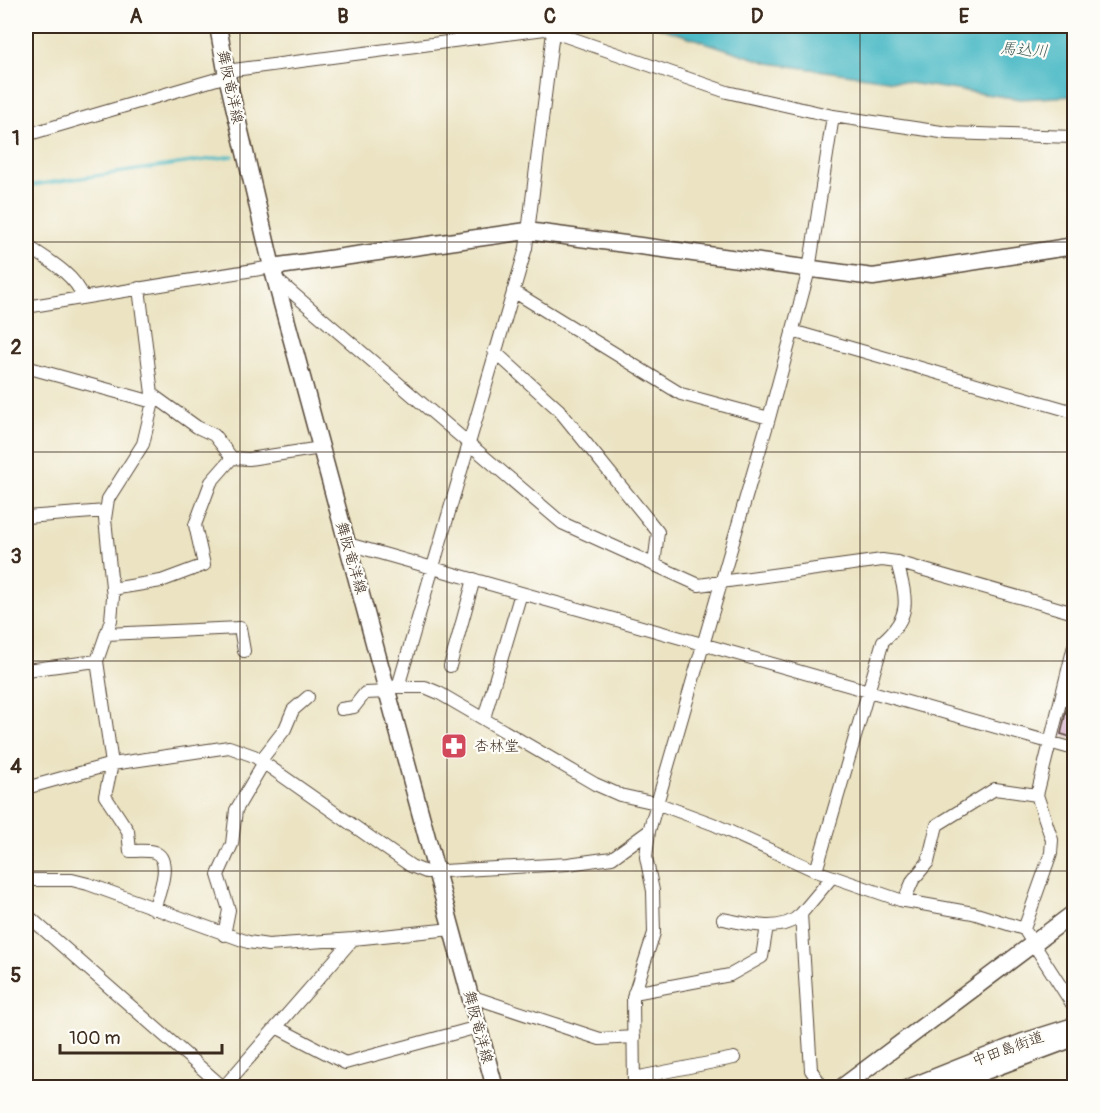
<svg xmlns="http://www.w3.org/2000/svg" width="1100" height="1113" font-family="Pangolin,'Klee One',sans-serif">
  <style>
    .water { fill: #4cbac6; stroke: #447272; stroke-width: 1.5 }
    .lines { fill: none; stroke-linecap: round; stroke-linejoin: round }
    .stream { stroke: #4cbac6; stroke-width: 3 }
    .building { fill: #c691ba }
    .street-casing { stroke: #554637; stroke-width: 14 }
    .secondary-casing { stroke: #554637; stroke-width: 19 }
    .street { stroke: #fff; stroke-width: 12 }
    .secondary { stroke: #fff; stroke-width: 16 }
    .grid { fill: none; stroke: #3b2a1e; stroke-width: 1.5; stroke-opacity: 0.55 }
    .labels { text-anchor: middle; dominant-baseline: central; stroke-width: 4.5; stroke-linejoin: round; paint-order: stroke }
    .street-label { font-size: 15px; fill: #3b2a1e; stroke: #fdfcf7 }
    .poi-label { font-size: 15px; fill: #3b2a1e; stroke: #fdfcf7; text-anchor: start }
    .water-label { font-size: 16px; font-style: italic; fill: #415c59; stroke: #fdfcf7 }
    .neatline { fill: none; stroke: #3b2a1e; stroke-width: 2 }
    .grid-label { font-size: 20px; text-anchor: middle; font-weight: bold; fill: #3b2a1e }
  </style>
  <rect width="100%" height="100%" fill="#fdfcf7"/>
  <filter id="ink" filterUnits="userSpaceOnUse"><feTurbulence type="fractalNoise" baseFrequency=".0167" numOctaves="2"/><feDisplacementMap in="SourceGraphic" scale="12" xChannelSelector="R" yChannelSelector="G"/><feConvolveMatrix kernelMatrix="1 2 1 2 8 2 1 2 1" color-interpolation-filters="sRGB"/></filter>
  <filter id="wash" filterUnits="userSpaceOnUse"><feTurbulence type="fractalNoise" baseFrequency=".008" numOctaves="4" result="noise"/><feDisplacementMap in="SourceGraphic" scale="24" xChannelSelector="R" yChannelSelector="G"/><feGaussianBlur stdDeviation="1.35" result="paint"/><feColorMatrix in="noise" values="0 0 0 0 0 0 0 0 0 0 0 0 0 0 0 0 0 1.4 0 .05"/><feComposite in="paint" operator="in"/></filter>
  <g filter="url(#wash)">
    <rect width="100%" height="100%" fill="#ebe3c2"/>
    <path class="water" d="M655 26H1074V96L1020 99 769 63Z"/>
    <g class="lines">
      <path class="stream" d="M26 186 233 156"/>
    </g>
    <g id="blocks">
      <path class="building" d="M1067 707 1074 709V738L1061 734Z"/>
    </g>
  </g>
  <g filter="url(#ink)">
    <use href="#blocks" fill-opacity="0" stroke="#554637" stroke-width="1.5"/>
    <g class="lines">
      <g class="street-casing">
        <path id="street" d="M226 71 545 29 727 92 833 116
          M26 135 227 76
          M26 245C45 258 75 274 83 297
          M275 278 562 523 699 585 882 560 897 562 1074 613
          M139 288 153 402 143 444 108 499 105 519 113 597 111 620 97 661 112 764 105 796 128 831 130 851C137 851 147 850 154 852 174 859 158 896 154 909
          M513 291 681 394 769 418
          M26 307 272 267
          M792 331 1074 412
          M494 351 559 410 658 532 654 565
          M26 367 153 402
          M154 396 197 427 214 435 232 458 249 459 321 448
          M26 517 106 511
          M348 544 1074 749
          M112 589 161 581 204 565 195 525 211 482 232 458
          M106 634 240 628 244 651
          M450 666 474 579
          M26 670 97 661
          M387 687H425L439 693 595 784 620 795 656 803 713 824 816 871 900 900 973 913 1024 929 1074 1007
          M398 687 526 248 553 32
          M341 709 354 707 365 693 389 692
          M484 718 521 593
          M261 760 285 729 293 710 308 697
          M26 788 112 764 229 747 254 756 411 866 426 872 568 864 612 858 649 831
          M816 871 883 641C913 615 906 597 897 562
          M26 880H72L88 884 248 942 268 945 353 939 452 929
          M904 901 913 880 928 862 937 825 995 789 1037 795
          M26 914 224 1088
          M723 919C747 924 782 934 801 914
          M1024 929 1051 853 1052 840 1037 795 1074 646
          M224 935 229 910 218 875 232 844 236 810 264 762
          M634 993 730 975 762 957 767 926
          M470 996 600 1039 634 1037
          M276 1027 345 1063 478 1027
          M634 1078 734 1058
          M223 1088 353 939
          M634 1088 633 998 654 933 653 891 646 857 649 831 769 418 809 270 833 116 948 133 1074 137
          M823 1088 811 1070 801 914 832 877"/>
      </g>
      <g class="secondary-casing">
        <path id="secondary" d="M218 26 227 76 272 267 495 1088
          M272 267 527 231 873 277 1074 246
          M841 1088 1074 913
          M908 1088 1023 1042 1074 1026
          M940 1088 1074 1038"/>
      </g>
      <use href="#street" class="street"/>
      <use href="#secondary" class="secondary"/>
    </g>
  </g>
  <path class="grid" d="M240 26V1088M447 26V1088M653 26V1088M860 26V1088M26 242H1074M26 452H1074M26 661H1074M26 871H1074"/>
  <defs>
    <g id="pharmacy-square" transform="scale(1.35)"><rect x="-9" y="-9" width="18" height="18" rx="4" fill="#d1495b" stroke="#fdfcf7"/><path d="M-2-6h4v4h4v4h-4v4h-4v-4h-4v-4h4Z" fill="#fff"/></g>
  </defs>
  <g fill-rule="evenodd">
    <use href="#pharmacy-square" x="454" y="746"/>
  </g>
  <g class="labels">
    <g class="street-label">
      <text transform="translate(230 87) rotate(78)">舞阪竜洋線</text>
      <text transform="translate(351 558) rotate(74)">舞阪竜洋線</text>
      <text transform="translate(478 1027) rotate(75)">舞阪竜洋線</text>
      <text transform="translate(1008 1049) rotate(-20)">中田島街道</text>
    </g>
    <g class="poi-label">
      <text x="474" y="746">杏林堂</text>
    </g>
    <g class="water-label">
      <text transform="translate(1024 50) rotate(4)">馬込川</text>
    </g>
  </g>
  <rect width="1100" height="1113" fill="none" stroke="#fdfcf7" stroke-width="66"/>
  <path d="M60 1044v9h162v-9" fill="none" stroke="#3b2a1e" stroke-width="3"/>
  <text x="69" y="1044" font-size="18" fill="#3b2a1e" stroke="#fdfcf7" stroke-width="4.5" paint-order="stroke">100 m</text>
  <rect x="33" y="33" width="1034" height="1047" class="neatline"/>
  <g class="grid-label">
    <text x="136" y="23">A</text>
    <text x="343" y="23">B</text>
    <text x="550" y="23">C</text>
    <text x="757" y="23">D</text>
    <text x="964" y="23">E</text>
    <text x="16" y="145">1</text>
    <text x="16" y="354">2</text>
    <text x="16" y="563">3</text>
    <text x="16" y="773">4</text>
    <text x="16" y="982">5</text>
  </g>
</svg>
